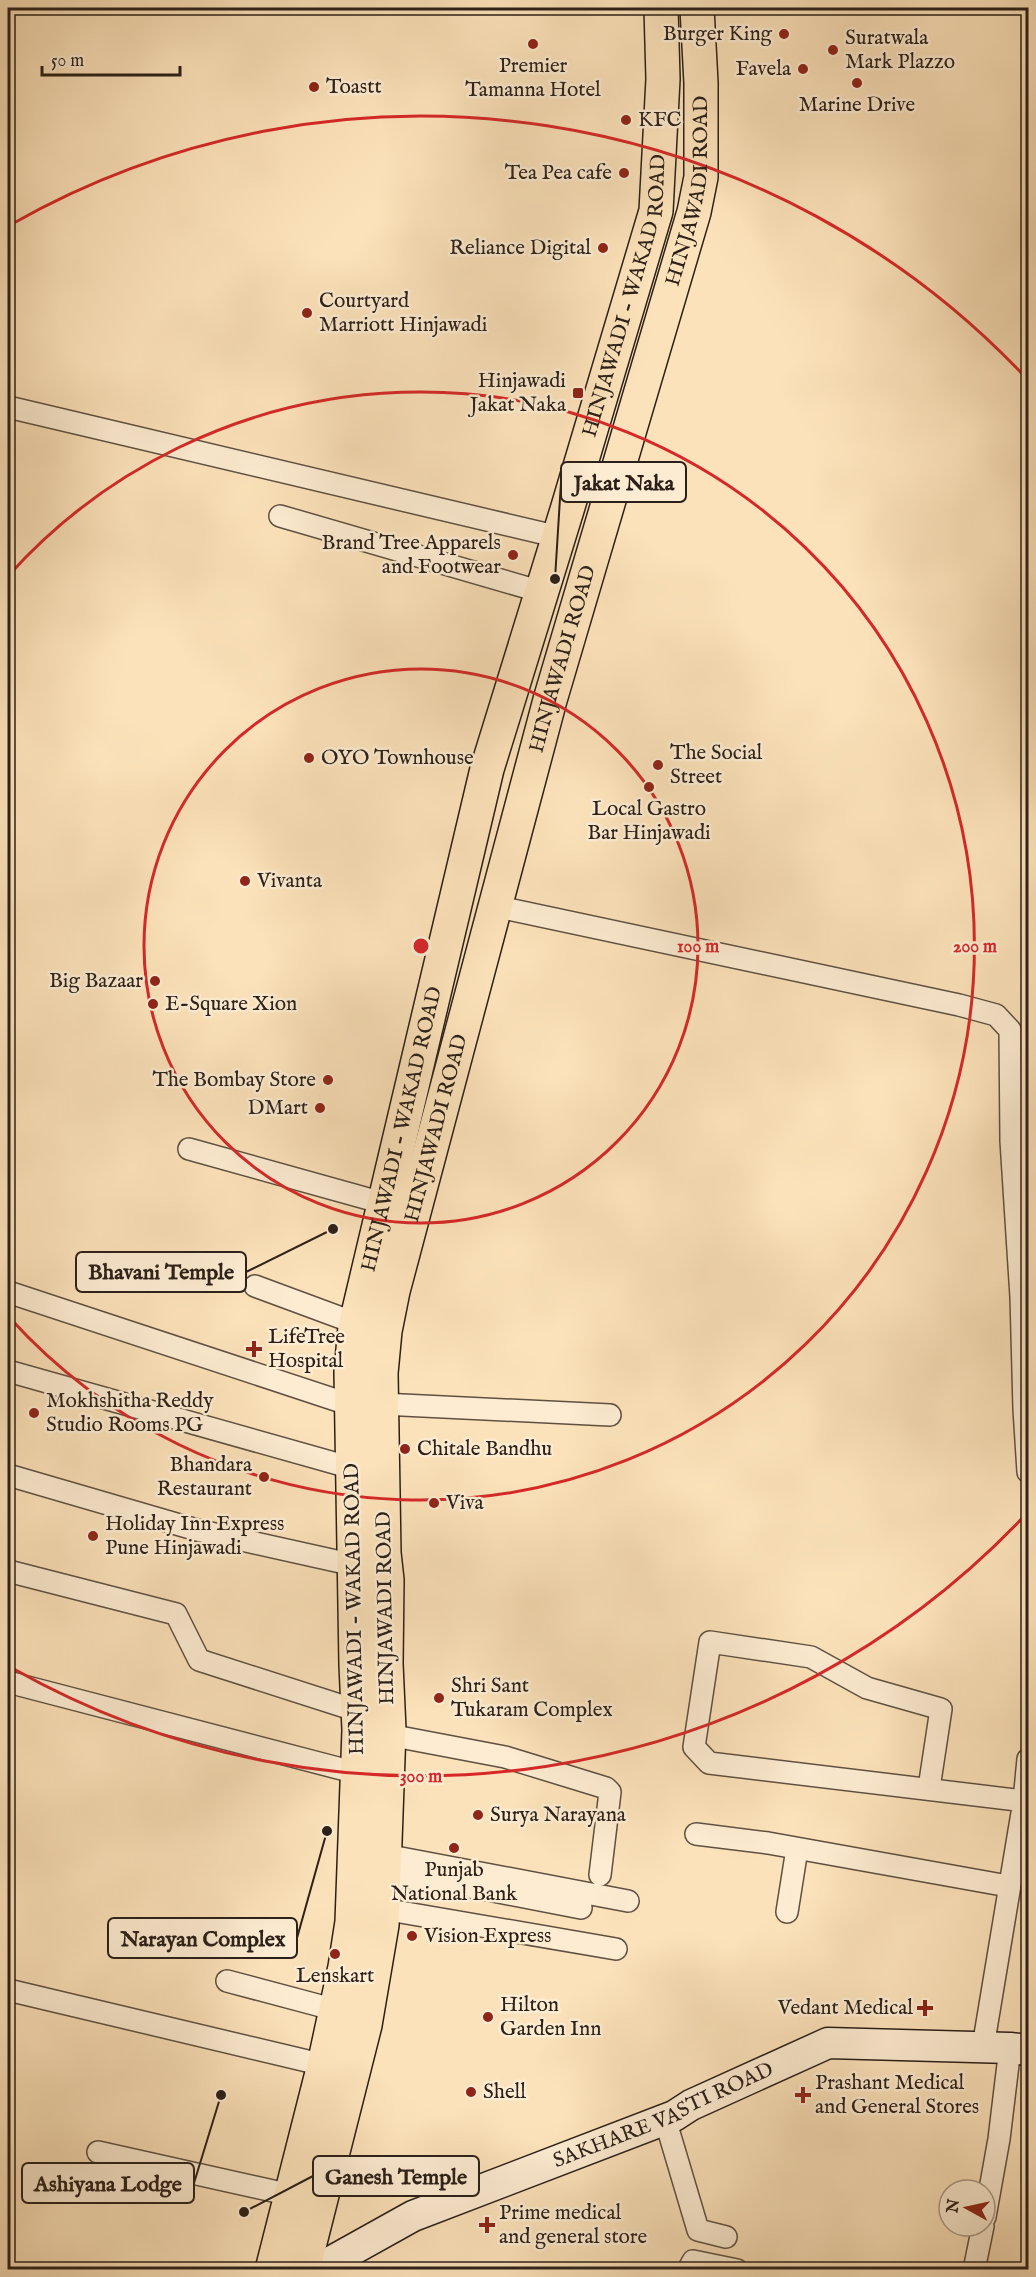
<svg xmlns="http://www.w3.org/2000/svg" width="1036" height="2277" font-family="'IM FELL English',serif">
  <style>
    .lines { fill: none; stroke-linecap: round; stroke-linejoin: round }
    .street-casing { stroke: #5f5041; stroke-width: 24 }
    .secondary-casing { stroke: #2b2019; stroke-width: 33 }
    .primary-casing { stroke: #2b2019; stroke-width: 36 }
    .street { stroke: #fdecd2; stroke-width: 21 }
    .secondary { stroke: #fdecd2; stroke-width: 30 }
    .primary { stroke: #fce2ba; stroke-width: 33 }
    .ring { fill: none; stroke: #d62828; stroke-width: 3 }
    .poi-dot { fill: #8f2418; stroke: #fdecd2; stroke-width: 2 }
    .labels { text-anchor: middle; dominant-baseline: central; stroke-width: 5; stroke-linejoin: round; paint-order: stroke }
    .poi-label { font-size: 21px; fill: #2b2019; stroke: #fdecd2; text-anchor: start }
    .street-label { font-size: 21px; fill: #2b2019; stroke: #fdecd2 }
    .centre { fill: #d62828; stroke: #fdecd2; stroke-width: 3 }
    .ring-label { font-size: 18px; text-anchor: middle; font-weight: bold; fill: #d62828; stroke: #fdecd2; stroke-width: 5; stroke-linejoin: round; paint-order: stroke }
    .leader { fill: none; stroke: #2b2019; stroke-width: 2 }
    .callout-dot { fill: #2b2019; stroke: #fdecd2; stroke-width: 2 }
    .callout { fill: #fdecd2; stroke: #2b2019; stroke-width: 2 }
    .callout-label { font-size: 22px; text-anchor: middle; font-weight: bold; fill: #2b2019 }
  </style>
  <rect width="100%" height="100%" fill="#fce2ba"/>
  <filter id="stains"><feTurbulence type="fractalNoise" baseFrequency=".00333" numOctaves="4"/><feColorMatrix values="0 0 0 0 .2 0 0 0 0 .09 0 0 0 0 .02 0 0 0 .5 -.17"/></filter>
  <radialGradient id="worn" r=".72"><stop offset=".6" stop-color="#630" stop-opacity="0"/><stop offset="1" stop-color="#630" stop-opacity=".3"/></radialGradient>
  <g class="lines">
    <g class="street-casing">
      <path id="street" d="M8 407 559 537
        M280 516 542 592
        M494 906 959 1005 996 1015 1010 1030 1011 1141
        M1028 1135 1018 1136 1011 1141 1021 1297 1024 1409 1028 1472
        M189 1149 383 1203
        M255 1286 355 1323
        M8 1292 351 1405
        M8 1371 352 1468
        M382 1404 610 1415
        M8 1475 197 1530 354 1565
        M8 1571 176 1614 199 1660 358 1711
        M8 1682 357 1773
        M389 1735 505 1757 606 1788 610 1792 600 1875
        M929 1788 941 1709 867 1688 811 1657 710 1642 694 1747 709 1763 1024 1801
        M696 1834 768 1843 1008 1886
        M385 1855 628 1901
        M384 1874 483 1889 581 1908
        M383 1909 616 1949
        M787 1912 797 1849
        M227 1981 336 2010
        M8 1990 324 2065
        M983 2047 1024 1801 1028 1759
        M665 2119 698 2230 726 2237
        M98 2152 291 2195
        M985 2217 999 2139 1010 2048
        M688 2270 693 2261 737 2270
        M974 2270 983 2226"/>
    </g>
    <g class="secondary-casing">
      <g id="secondary">
        <path id="s1" d="M316 2270 413 2216 674 2116 691 2105 828 2043 1010 2048 1028 2050"/>
      </g>
    </g>
    <g class="primary-casing">
      <g id="primary">
        <path id="s2" d="M272 2270 324 2065 345 1967 352 1922 359 1730 356 1665 351 1372 355 1327 487 769 567 510 656 211 663 79 661 8"/>
        <path id="s3" d="M303 2270 365 2025 382 1925 389 1730 386 1664 387 1580 384 1553 381 1373 385 1331 393 1291 550 700 694 212 701 177V83L697 8"/>
      </g>
    </g>
    <use href="#street" class="street"/>
    <use href="#secondary" class="secondary"/>
    <use href="#primary" class="primary"/>
  </g>
  <g class="ring">
    <circle cx="421" cy="946" r="277"/>
    <path d="M9 575A554 554 0 1 1 9 1317"/>
    <path d="M1028 1512A830 830 0 0 1 12 1668M12 224A830 830 0 0 1 1028 380"/>
  </g>
  <g class="poi-dot">
    <circle cx="784" cy="34" r="6"/>
    <circle cx="533" cy="44" r="6"/>
    <circle cx="833" cy="50" r="6"/>
    <circle cx="803" cy="69" r="6"/>
    <circle cx="857" cy="83" r="6"/>
    <circle cx="314" cy="87" r="6"/>
    <circle cx="626" cy="120" r="6"/>
    <circle cx="624" cy="173" r="6"/>
    <circle cx="603" cy="248" r="6"/>
    <circle cx="307" cy="313" r="6"/>
    <rect x="572" y="387" width="12" height="12" rx="3"/>
    <circle cx="513" cy="555" r="6"/>
    <circle cx="309" cy="758" r="6"/>
    <circle cx="658" cy="765" r="6"/>
    <circle cx="649" cy="787" r="6"/>
    <circle cx="245" cy="881" r="6"/>
    <circle cx="155" cy="981" r="6"/>
    <circle cx="153" cy="1004" r="6"/>
    <circle cx="328" cy="1080" r="6"/>
    <circle cx="320" cy="1108" r="6"/>
    <path d="M251 1340h6v6h6v6h-6v6h-6v-6h-6v-6h6z"/>
    <circle cx="34" cy="1413" r="6"/>
    <circle cx="405" cy="1449" r="6"/>
    <circle cx="264" cy="1477" r="6"/>
    <circle cx="434" cy="1503" r="6"/>
    <circle cx="93" cy="1536" r="6"/>
    <circle cx="439" cy="1698" r="6"/>
    <circle cx="478" cy="1815" r="6"/>
    <circle cx="454" cy="1848" r="6"/>
    <circle cx="412" cy="1936" r="6"/>
    <circle cx="335" cy="1954" r="6"/>
    <path d="M922 1999h6v6h6v6h-6v6h-6v-6h-6v-6h6z"/>
    <circle cx="488" cy="2017" r="6"/>
    <circle cx="471" cy="2092" r="6"/>
    <path d="M800 2086h6v6h6v6h-6v6h-6v-6h-6v-6h6z"/>
    <path d="M484 2216h6v6h6v6h-6v6h-6v-6h-6v-6h6z"/>
  </g>
  <g class="labels">
    <g class="poi-label">
      <text x="772" y="34" text-anchor="end">Burger King</text>
      <text x="845" y="38">Suratwala<tspan x="845" dy="24">Mark Plazzo</tspan></text>
      <text x="533" y="66" text-anchor="middle">Premier<tspan x="533" dy="24">Tamanna Hotel</tspan></text>
      <text x="791" y="69" text-anchor="end">Favela</text>
      <text x="326" y="87">Toastt</text>
      <text x="857" y="105" text-anchor="middle">Marine Drive</text>
      <text x="638" y="120">KFC</text>
      <text x="612" y="173" text-anchor="end">Tea Pea cafe</text>
      <text x="591" y="248" text-anchor="end">Reliance Digital</text>
      <text x="319" y="301">Courtyard<tspan x="319" dy="24">Marriott Hinjawadi</tspan></text>
      <text x="566" y="381" text-anchor="end">Hinjawadi<tspan x="566" dy="24">Jakat Naka</tspan></text>
      <text x="501" y="543" text-anchor="end">Brand Tree Apparels<tspan x="501" dy="24">and Footwear</tspan></text>
      <text x="670" y="753">The Social<tspan x="670" dy="24">Street</tspan></text>
      <text x="321" y="758">OYO Townhouse</text>
      <text x="649" y="809" text-anchor="middle">Local Gastro<tspan x="649" dy="24">Bar Hinjawadi</tspan></text>
      <text x="257" y="881">Vivanta</text>
      <text x="143" y="981" text-anchor="end">Big Bazaar</text>
      <text x="165" y="1004">E-Square Xion</text>
      <text x="316" y="1080" text-anchor="end">The Bombay Store</text>
      <text x="308" y="1108" text-anchor="end">DMart</text>
      <text x="268" y="1337">LifeTree<tspan x="268" dy="24">Hospital</tspan></text>
      <text x="46" y="1401">Mokhshitha Reddy<tspan x="46" dy="24">Studio Rooms PG</tspan></text>
      <text x="417" y="1449">Chitale Bandhu</text>
      <text x="252" y="1465" text-anchor="end">Bhandara<tspan x="252" dy="24">Restaurant</tspan></text>
      <text x="446" y="1503">Viva</text>
      <text x="105" y="1524">Holiday Inn Express<tspan x="105" dy="24">Pune Hinjawadi</tspan></text>
      <text x="451" y="1686">Shri Sant<tspan x="451" dy="24">Tukaram Complex</tspan></text>
      <text x="490" y="1815">Surya Narayana</text>
      <text x="454" y="1870" text-anchor="middle">Punjab<tspan x="454" dy="24">National Bank</tspan></text>
      <text x="424" y="1936">Vision Express</text>
      <text x="335" y="1976" text-anchor="middle">Lenskart</text>
      <text x="500" y="2005">Hilton<tspan x="500" dy="24">Garden Inn</tspan></text>
      <text x="913" y="2008" text-anchor="end">Vedant Medical</text>
      <text x="815" y="2083">Prashant Medical<tspan x="815" dy="24">and General Stores</tspan></text>
      <text x="483" y="2092">Shell</text>
      <text x="499" y="2213">Prime medical<tspan x="499" dy="24">and general store</tspan></text>
    </g>
    <g class="street-label">
      <text stroke="none"><textPath href="#s3" startOffset="2130">HINJAWADI ROAD</textPath></text>
      <text stroke="none"><textPath href="#s2" startOffset="2020">HINJAWADI - WAKAD ROAD</textPath></text>
      <text stroke="none"><textPath href="#s3" startOffset="1644">HINJAWADI ROAD</textPath></text>
      <text stroke="none"><textPath href="#s2" startOffset="1156">HINJAWADI - WAKAD ROAD</textPath></text>
      <text stroke="none"><textPath href="#s3" startOffset="1158">HINJAWADI ROAD</textPath></text>
      <text transform="translate(386 1608) rotate(-91)">HINJAWADI ROAD</text>
      <text transform="translate(355 1609) rotate(-91)">HINJAWADI - WAKAD ROAD</text>
      <text stroke="none"><textPath href="#s1" startOffset="381">SAKHARE VASTI ROAD</textPath></text>
    </g>
  </g>
  <circle cx="421" cy="946" r="9" class="centre"/>
  <g class="ring-label">
    <text x="698" y="952">100 m</text>
    <text x="975" y="952">200 m</text>
    <text x="421" y="1782">300 m</text>
  </g>
  <path class="leader" d="M555 579L561 482M333 1229L246 1272M327 1831L297 1938M244 2212L313 2176M221 2095L194 2183"/>
  <g class="callout-dot">
    <circle cx="555" cy="579" r="6"/>
    <circle cx="333" cy="1229" r="6"/>
    <circle cx="327" cy="1831" r="6"/>
    <circle cx="244" cy="2212" r="6"/>
    <circle cx="221" cy="2095" r="6"/>
  </g>
  <g class="callout">
    <rect x="561" y="462" width="125" height="40" rx="6"/>
    <rect x="76" y="1252" width="170" height="40" rx="6"/>
    <rect x="108" y="1918" width="189" height="40" rx="6"/>
    <rect x="313" y="2156" width="166" height="40" rx="6"/>
    <rect x="22" y="2163" width="172" height="40" rx="6"/>
  </g>
  <g class="callout-label">
    <text x="624" y="490">Jakat Naka</text>
    <text x="161" y="1279">Bhavani Temple</text>
    <text x="203" y="1946">Narayan Complex</text>
    <text x="396" y="2184">Ganesh Temple</text>
    <text x="108" y="2191">Ashiyana Lodge</text>
  </g>
  <rect width="1036" height="2277" fill="none" stroke="#fce2ba" stroke-width="30"/>
  <rect x="9" y="9" width="1018" height="2259" fill="none" stroke="#2b2019" stroke-width="3"/>
  <rect x="15" y="15" width="1006" height="2247" fill="none" stroke="#2b2019" stroke-width="1.5"/>
  <g transform="translate(967 2208) rotate(278)"><circle r="28" fill="#fdecd2" stroke="#a99a88" stroke-width="1.5"/>
  <path d="M0-4.5L10 22L0 15L-10 22Z" fill="#8f2418"/>
  <text y="-9" font-size="16" font-weight="bold" text-anchor="middle" fill="#2b2019">N</text>
  </g>
  <path d="M42 66v9h138v-9" fill="none" stroke="#2b2019" stroke-width="3"/>
  <text x="51" y="66" font-size="18" fill="#2b2019" stroke="#fdecd2" stroke-width="4.5" paint-order="stroke">50 m</text>
  <rect width="100%" height="100%" filter="url(#stains)"/>
  <rect width="100%" height="100%" fill="url(#worn)"/>
</svg>
